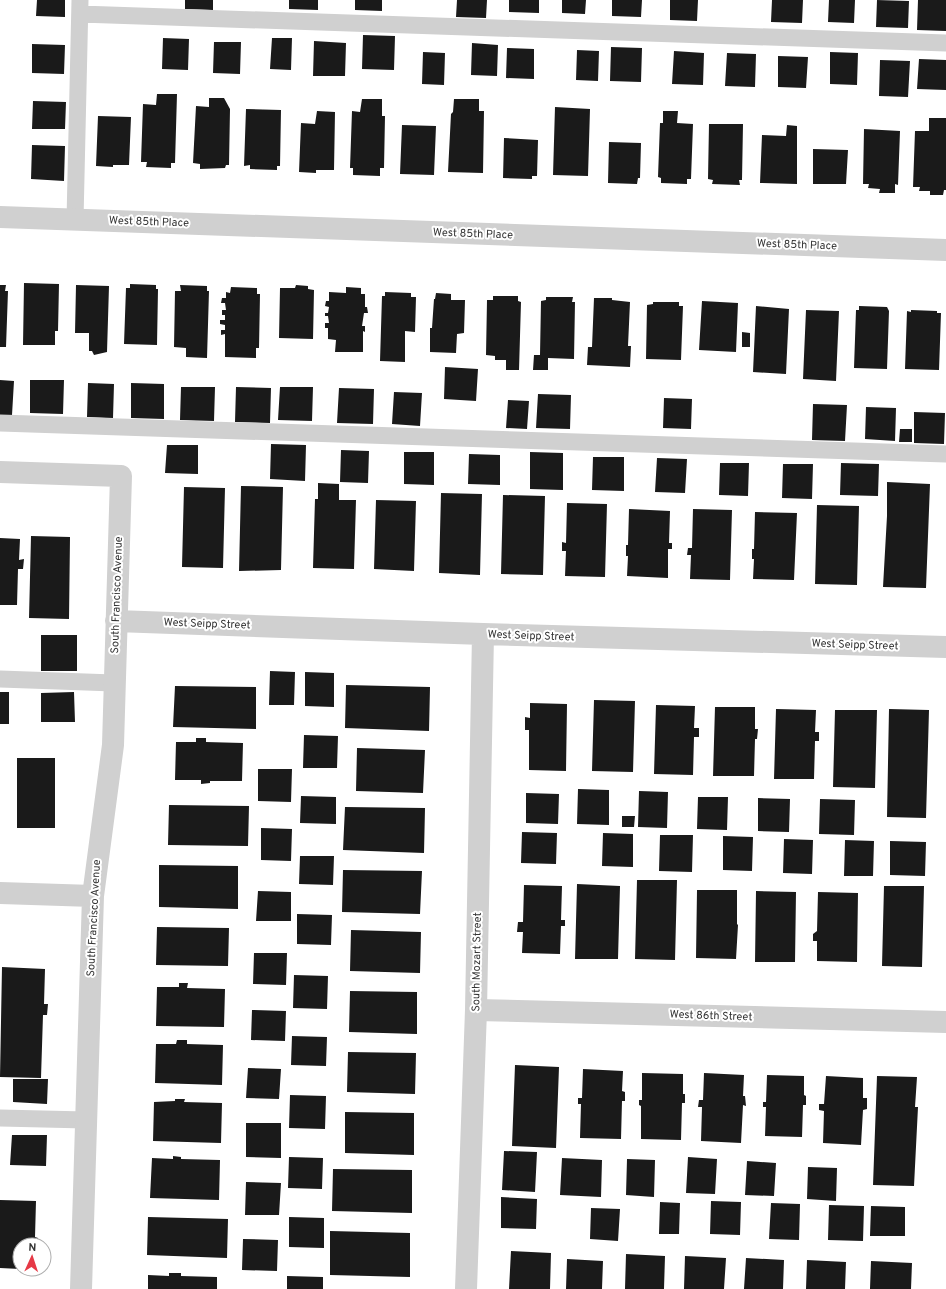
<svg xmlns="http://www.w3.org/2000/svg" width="946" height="1289" font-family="Overpass,sans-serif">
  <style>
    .building { fill: #1a1a1a }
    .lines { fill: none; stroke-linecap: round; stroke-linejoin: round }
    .service { stroke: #d0d0d0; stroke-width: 17 }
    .minor { stroke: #d0d0d0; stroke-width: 22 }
    .labels { text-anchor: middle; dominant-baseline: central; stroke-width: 4; stroke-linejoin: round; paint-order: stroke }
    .street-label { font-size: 11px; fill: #333; stroke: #fff }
  </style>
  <rect width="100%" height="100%" fill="#fff"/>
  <path class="building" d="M37 0H65V17L36 16Z
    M185 0H213V10L185 9Z
    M289 0H318V10L289 9Z
    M355 0H382V11L355 10Z
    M457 0H487L486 18 456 17Z
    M509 0H539V13L509 12Z
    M562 0H586L585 14 562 13Z
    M612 0H642L641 17 612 16Z
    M670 0H698L697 21 670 20Z
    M772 0H803L802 23 771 22Z
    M829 0H855L854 23 828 22Z
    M877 0 909 1 908 28 876 27Z
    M918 0H946V31L917 30Z
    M363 35 395 36 394 70 362 69Z
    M163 38 189 39 188 70 162 69Z
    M272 38H292L291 70 270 69Z
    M314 41 346 43 345 76H313Z
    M214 42H241L240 74 213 73Z
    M472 43 498 45 497 76 471 75Z
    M32 44 65 45 64 74 32 73Z
    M611 47 642 48 641 82 610 81Z
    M507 48 534 49V79L506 78Z
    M577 50 599 51 598 81 576 80Z
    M674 51 704 53 703 85 672 84Z
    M423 52 445 53 444 85 422 84Z
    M830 52 858 53 857 85 830 84Z
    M727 53 756 54 755 87 725 86Z
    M778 56 808 57 806 88 778 87Z
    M919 59 946 60V90L917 89Z
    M880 60 910 61 908 97 879 96Z
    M157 94H177L175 163H171V168L146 167 147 162H141L143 104 156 105Z
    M209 98H224L230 109 229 165H226L225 168 200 169V164L193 163 196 106 209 107Z
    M362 99H382V116H385L384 168H380V176L353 175V168H350L352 111 360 112Z
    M454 99H479V111H484L483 173 448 172 451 114 453 112Z
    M33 101 66 102 65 129H32Z
    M555 107 590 109 588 176 553 175Z
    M246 109 281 110 280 166H277V170L250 169V165L244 166Z
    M317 111 335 112 334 170H316V173L299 172 301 123 315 124Z
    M663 111H678L677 123 693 124 691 179H687V184L661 183V178L658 177 660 123H663Z
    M98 116 131 117 129 165H113V167L96 166Z
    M929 118H946V190H944L943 195H930V191H919L920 187H913L915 131H929Z
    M709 124H743L742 180H739L740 185 712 184 713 180 708 179Z
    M402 125 436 126 434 175 400 174Z
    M787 125 797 126V184L760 183 762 135 786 136Z
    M864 129 900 131 898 185 895 184V193H879L880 189 868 188 869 184H863Z
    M504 138 538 140 537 176H532V179L503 178Z
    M609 142 641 143 640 178H638L637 184 608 183Z
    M32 145 65 146 64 181 31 179Z
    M813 149 848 150 846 184H813Z
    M24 283 59 284 58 331H55V345H23Z
    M130 284 156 285V289H158L157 345 124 344 126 288H130Z
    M0 285H6L5 291H8L6 347H0Z
    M76 285 109 286 107 352 94 355 92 351H89V333H75Z
    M180 285 207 286V291H209L207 358 186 357V348L174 347 175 291H181Z
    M296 285 308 286V289L314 290 313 339 279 338 280 288H295Z
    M231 287 257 288V294H260L259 348H256V358L225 357V334L221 335V330H225V325L220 324V320H225V315H222V310H226L225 303H221L222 298H226V292L230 293Z
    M346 287 361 288V294H365V307H367L368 313H364L362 326H365V332L363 331V352H335L336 340 328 339V328H325V323H329L328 316H325V313H328L329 307 325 306 326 301H329V292L346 293Z
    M385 292 411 293V297H416L415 332 405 331V362L380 361 382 296H385Z
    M436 293 451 294V300H465L464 333 457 334 456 353 430 352V328H432L434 299H435Z
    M493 296H518V301L521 302 519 370H506V360H495V356L486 355 487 300H493Z
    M546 297H573L572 302H575L574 359 548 358V370H533L534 355H540L541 301 546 300Z
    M594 298H612V300L630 302 628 346H631L630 367 587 365 588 347H592Z
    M702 301 738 303 736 352 699 350Z
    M653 302H679V306H683L681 360 646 359 647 305 653 304Z
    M756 306 789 309 786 374 753 372Z
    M859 306 887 307 889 311 887 369 854 368 856 310H859Z
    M806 310 839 311 836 381 803 379Z
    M911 310 937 311V313H941L939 370 905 369 907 311 911 312Z
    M742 332 750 333V347H742Z
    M445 367 478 369 476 401 444 399Z
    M0 380 14 381 12 415H0Z
    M30 380H64L63 414 30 413Z
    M88 383 114 384 113 418 87 417Z
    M131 383 164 384V419L131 418Z
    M181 387H215L214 421 180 420Z
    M236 387 271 388 270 423 235 422Z
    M280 387H313L312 421 278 420Z
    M339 388 374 389 373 424 337 423Z
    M394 392 422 393 420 426 392 424Z
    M538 394 571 395 570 429 536 428Z
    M664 398 692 399 691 429 663 428Z
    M508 400 529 401 527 429 506 428Z
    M813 404 847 405 845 441 812 440Z
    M866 407 896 408 895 441 865 439Z
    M914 412 945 413 944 444 914 443Z
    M900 429H912V442H899Z
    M271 444 306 445 305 481 270 479Z
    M167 445H198V474L165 473Z
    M341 450 369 451 368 483 340 482Z
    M404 452H434V485L404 484Z
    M530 452 563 453V490L530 489Z
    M469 454 500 455V485L468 484Z
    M593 457H624V491L592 490Z
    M657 458 687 459 685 493 655 492Z
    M720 463H749L748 496 719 495Z
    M841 463 879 464 878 496 840 495Z
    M783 464H813L812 499 782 498Z
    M887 482 930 484 926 588 883 587 887 516Z
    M318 483 339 484V500H356L354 569 313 568 315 499H318Z
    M241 486 283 487 281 570 239 571Z
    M184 487 225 488 223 568 182 567Z
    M441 493 482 494 480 575 439 573Z
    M503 495 545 496 543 575 501 574Z
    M376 500 416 501 414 571 374 569Z
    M567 503 607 504 605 577 565 576 566 551H562V542L566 543Z
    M817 505 859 506 857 585 815 584Z
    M629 509 670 511 669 543H672V549H668V578L627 576 628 556H626V545H628Z
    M693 509 732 510 730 580 690 579 691 555H687L688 548H692Z
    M755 512 797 513 794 580 753 579 754 559H752V549H754Z
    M31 536 70 537 69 619 29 618Z
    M0 538 20 539 19 560 24 559 23 569H18L17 605H0Z
    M41 635H77V671H41Z
    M270 671 295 672 294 705H269Z
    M305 672 334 673V707L305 706Z
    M346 685 430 687 429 731 345 728Z
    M175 686 256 687V729L173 727Z
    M0 692H9V724H0Z
    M74 692 75 722H41V693Z
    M594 700 635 701 633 772 592 771Z
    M530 703 567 704 566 771 529 770V730H525V717L530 718Z
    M656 705 695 706 694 728H699V737H694L693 775 654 774Z
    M715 707H755V729H758L757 739H755L754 776H713Z
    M776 709 816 710 815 732H819V741H815L814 779H774Z
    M889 709 929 710 926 818 887 817Z
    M835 710H877L875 788 833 787Z
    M304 735 338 736 337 768H303Z
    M196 738H206V742L243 743 242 781H210V783L201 784V780H175L176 742H196Z
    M357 748 425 750 423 793 356 791Z
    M17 758H55V828H17Z
    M258 769H292L291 802 258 801Z
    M578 789 609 790V825L577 824Z
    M639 791 668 792 667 828 638 827Z
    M526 793 559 794 558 824 526 823Z
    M301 796 336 797V824L300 823Z
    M698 797H728L727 830 697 829Z
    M758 798 790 799 789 832 758 831Z
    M820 799 855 800 854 835 819 834Z
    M169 805 249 806 248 846 168 845Z
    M345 807 425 808 424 853 343 850Z
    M622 816H635L634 827H622Z
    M261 828 292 829 291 861 261 860Z
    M522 832 557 833 556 864 521 863Z
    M603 833 633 834V867L602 866Z
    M660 835H693L692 872 659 871Z
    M723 836 753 837 752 871 723 870Z
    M784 839 813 840 812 874 783 873Z
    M845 840 874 841 873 876H844Z
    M890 841 926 842 925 876 890 875Z
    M300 856H334L333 885 299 884Z
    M159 865 238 866V909L159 907Z
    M343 870 422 871 420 914 342 912Z
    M637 880H677L675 960 635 959Z
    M577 884 620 886 618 959H575Z
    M524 885 562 886 561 920H565V926H561L560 954 522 953 523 932H517L518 922H523Z
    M884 886H924L922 967 882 966Z
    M697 890H737V924L738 925 736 959 696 958Z
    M258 891 291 892V921H256Z
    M756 891 796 892 795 962H755Z
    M818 892 858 893 857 962 817 961V941H813V934L817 931Z
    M297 914 332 915 331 945 297 944Z
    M157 927 229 928 228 966 156 965Z
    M351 930 421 932 420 973 350 971Z
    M254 953H287L286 985 253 984Z
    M2 967 45 969 44 1004H48L47 1015H43L41 1078 0 1077Z
    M294 975 328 976 327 1009 293 1008Z
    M179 983H188L187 988 225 989 224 1027 156 1026 157 987H179Z
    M350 991 417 992V1034L349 1032Z
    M252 1010 286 1011 285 1041 251 1040Z
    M292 1036 327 1037 326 1066 291 1065Z
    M177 1040H187V1044L223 1045 222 1085 155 1083 156 1044H176Z
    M348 1052 416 1053 415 1094 347 1092Z
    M515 1065 559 1067 556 1148 512 1146Z
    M248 1068 281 1069 279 1099 246 1098Z
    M583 1069 623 1071 622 1091 625 1092V1101H622L621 1139 580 1138 581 1104H578V1098H582Z
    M642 1073 683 1074V1094H685V1103H682L681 1140 641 1139V1106L639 1105V1100H642Z
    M704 1073 744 1075 743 1096H745L746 1106 743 1105 741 1143 701 1141 702 1107H698L699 1100H703Z
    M767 1075 804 1076V1095L806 1096V1105H803L802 1137 765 1136 766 1107H763V1102H766Z
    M826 1076 863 1078V1098H867V1109L863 1110 861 1145 823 1143 824 1111 819 1110V1104H824Z
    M877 1076 917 1077 915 1107H918L914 1186 873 1185Z
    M13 1079H48L47 1104 13 1102Z
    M290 1095 326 1096 325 1129 289 1128Z
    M175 1099H185L184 1102 222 1103 221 1143 153 1141 154 1102 175 1101Z
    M345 1112 414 1113V1155L345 1153Z
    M246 1123H281V1158L246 1157Z
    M12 1135H47L46 1166 10 1165Z
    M504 1151 537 1152 535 1192 502 1190Z
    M173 1156 181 1157V1159L220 1160 219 1200 150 1198 152 1158 173 1159Z
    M289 1157 323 1158 322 1189 288 1188Z
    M688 1157 717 1159 715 1194 686 1193Z
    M562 1158 602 1160 601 1197 560 1195Z
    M627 1159 655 1160 654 1197 626 1195Z
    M747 1161 776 1163 774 1196 745 1195Z
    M808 1167 837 1168 836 1201 807 1199Z
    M333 1169 412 1170V1213L332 1211Z
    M246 1182 281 1183 279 1215H245Z
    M501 1197 537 1199 536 1229 501 1228Z
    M0 1200 36 1201 35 1237 38 1238 39 1245H20V1269L0 1268Z
    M711 1201 741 1202 740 1235 710 1234Z
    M660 1202 680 1203 679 1234H659Z
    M771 1203 800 1204 799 1240 769 1239Z
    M829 1205 864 1206 863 1241 828 1240Z
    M871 1206 905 1207V1236H870Z
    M591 1208 620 1209 618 1241 590 1239Z
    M148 1217 228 1219 227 1258 147 1255Z
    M289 1217 324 1218V1248L289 1247Z
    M330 1231 410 1233V1277L330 1275Z
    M243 1239 278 1240 277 1271 242 1270Z
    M511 1251 551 1253 550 1289H509Z
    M626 1254 665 1256 664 1289H625Z
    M685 1256 726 1258 724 1289H684Z
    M746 1258 784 1260 783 1289H744Z
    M567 1259 603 1261 602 1289H566Z
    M807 1260 846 1262 845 1289H806Z
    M871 1261 912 1263 911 1289H870Z
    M169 1273H181V1276L217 1277V1289H148V1275L169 1276Z
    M287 1276 323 1277V1289H287Z"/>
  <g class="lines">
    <path class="service" d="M80 14 946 43
      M75 220 80 0
      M0 423 946 454
      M0 679 114 683
      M0 1118 86 1120"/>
    <path class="minor" d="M0 217 946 250
      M0 472 121 476 113 745 93 896 81 1289
      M116 621 483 634 946 647
      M0 893 93 896
      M476 1010 946 1022
      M466 1289 476 1010 483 634"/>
  </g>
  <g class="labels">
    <g class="street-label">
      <text transform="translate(149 222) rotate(2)">West 85th Place</text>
      <text transform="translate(473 234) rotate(2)">West 85th Place</text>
      <text transform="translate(797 245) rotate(2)">West 85th Place</text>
      <text transform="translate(117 595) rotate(-88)">South Francisco Avenue</text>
      <text transform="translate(207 624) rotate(2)">West Seipp Street</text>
      <text transform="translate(531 636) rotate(2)">West Seipp Street</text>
      <text transform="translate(855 645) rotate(2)">West Seipp Street</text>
      <text transform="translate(94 918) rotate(-87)">South Francisco Avenue</text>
      <text transform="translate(477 962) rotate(-89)">South Mozart Street</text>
      <text transform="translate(711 1016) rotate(2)">West 86th Street</text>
    </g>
  </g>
  <g transform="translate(32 1257) rotate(3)"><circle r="19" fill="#ffffff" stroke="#adadad"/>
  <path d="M0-3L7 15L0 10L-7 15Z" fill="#e63946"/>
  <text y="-6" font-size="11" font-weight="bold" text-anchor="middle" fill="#333333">N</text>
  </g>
</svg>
